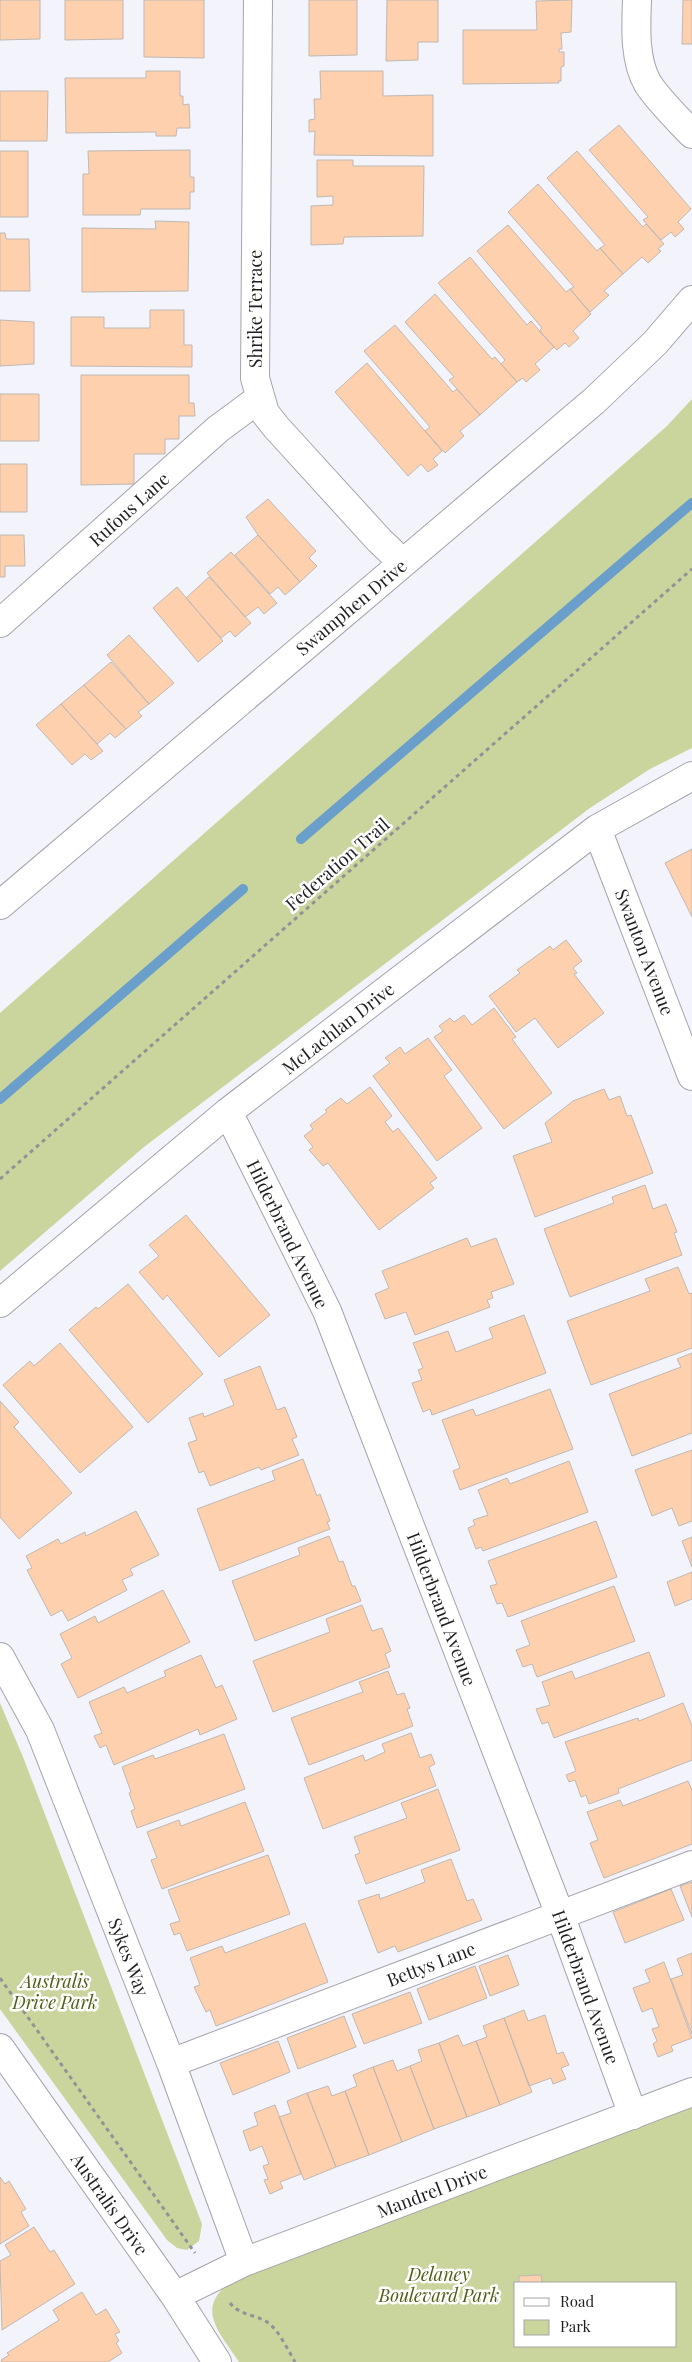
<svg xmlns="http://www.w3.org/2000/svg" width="692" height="2362" font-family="'Playfair Display',serif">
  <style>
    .green { fill: #cad59d; fill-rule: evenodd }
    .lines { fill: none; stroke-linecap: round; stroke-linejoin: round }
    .stream { stroke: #6a9ecb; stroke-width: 10 }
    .building { fill: #fed0ad; stroke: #bfb8b3 }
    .minor-casing { stroke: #a4a4ac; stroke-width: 30 }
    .path { stroke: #929297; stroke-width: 3; stroke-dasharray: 4 4; stroke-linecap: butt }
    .minor { stroke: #fff; stroke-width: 28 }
    .labels { text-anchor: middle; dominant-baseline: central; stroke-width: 5; stroke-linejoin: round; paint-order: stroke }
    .street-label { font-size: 18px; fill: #1e1e21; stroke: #fff }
    .park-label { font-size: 18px; font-style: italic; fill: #525c14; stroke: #fff }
  </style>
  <rect width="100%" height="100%" fill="#f3f3fb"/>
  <path class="green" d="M692 399V748L650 769 590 808 144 1147 0 1271V1013L667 426Z
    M0 1703 23 1757 202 2224 199 2241 187 2250 177 2248 167 2240 0 2009Z
    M692 2105V2362H239C219 2331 193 2307 234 2280ZM516 2283H676V2346H516Z"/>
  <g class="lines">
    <path class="stream" d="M301 839 692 503
      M0 1099 243 889"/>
  </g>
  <path class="building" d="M0 0H40V39L0 40Z
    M65 0H123V39L65 40Z
    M144 0H204V58L144 57Z
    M309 0H357V55L309 56Z
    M387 0H438V42H418V60L386 61Z
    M572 0 571 32 561 33 562 49H559V52H564V66L561 67V81H558L559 83 463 84V30H537L536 1Z
    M683 0H692V44H682Z
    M146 71H180V96H183V105L189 104 190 128H177L176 136H156V132L66 133 65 78H146Z
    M320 71H383V96L433 95V156L314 155 315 131 309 132V120L315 119 314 99H321Z
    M0 91H48L47 141H0Z
    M619 125 691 209 678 222 684 229 675 237 671 232 661 240 643 220 648 217 589 150Z
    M190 150V177H194V192H190V209H141L140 215H83V174H89L88 151Z
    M0 151H28V217H0Z
    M577 151 643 227 646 224 664 244 658 249 661 251 648 263 642 257 623 274 600 248 605 245 547 178Z
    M317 160H353V166H424L423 236 344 237 343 244 311 245V206L333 205V196L317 197Z
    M538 184 597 251 600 248 623 274 604 291 609 295 590 312 570 289 574 287 508 212Z
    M155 221 189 222 188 291 82 292V228L156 229Z
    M508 225 566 292 570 289 591 314 573 331 579 338 569 347 565 343 557 350 554 347 539 331 542 328 477 251Z
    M0 233H5L6 239H29L30 291H0Z
    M470 257 527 325 531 321 554 347 535 364 540 370 526 382 523 378 517 382 501 364 505 360 438 283Z
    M435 294 492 359 495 357 517 382 480 415 449 380 454 377 405 322Z
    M150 310H184V345H192V367L71 366V317H104V328H150Z
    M0 320 34 322V364L0 366Z
    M395 325 453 392 457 389 480 415 460 431 464 436 445 453 425 431 430 427 364 351Z
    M367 363 442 451 433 459 438 465 428 472 421 464 408 476 335 392Z
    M81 375H189V403H194L195 416H179V439H165V454H134V484L81 485Z
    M0 394H39V441H0Z
    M0 464H27V512H0Z
    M268 499 316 551 309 558 317 566 300 582 258 535 246 517Z
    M0 535H24L25 566H5V577H0Z
    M258 535 300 582 285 595 278 587 270 594 235 555Z
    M231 552 277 603 264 614 258 607 245 617 207 573Z
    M209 577 251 623 235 637 230 631 221 638 186 598Z
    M177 587 223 641 198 662 153 608Z
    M129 635 174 683 149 704 107 655Z
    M111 662 149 704 138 712 142 716 126 729 84 685Z
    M84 685 126 729 115 738 110 733 97 744 61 704Z
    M61 704 103 751 91 760 85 754 72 765 36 725Z
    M692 849V917L665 863Z
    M566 940 582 961 573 968 577 973 574 974 604 1013 558 1048 535 1018 516 1032 489 996 520 973 517 970 550 946 553 950Z
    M494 1008 516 1037 512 1039 552 1093 504 1129 434 1037 443 1031 439 1026 450 1018 454 1022 464 1015 472 1025Z
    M428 1038 452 1070 444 1076 482 1128 437 1161 373 1076 390 1063 385 1058 400 1047 405 1054Z
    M370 1087 392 1116 385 1122 393 1132 398 1128 437 1178 430 1183 434 1188 379 1230 328 1163 323 1166 309 1150 313 1147 304 1136 313 1129 310 1125 327 1112 325 1110 341 1098 347 1104Z
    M604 1089 609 1100 620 1096 627 1116 631 1115 653 1173 535 1217 513 1156 552 1142 545 1123 573 1101Z
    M645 1185 653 1209 666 1204 677 1232 674 1233 682 1255 570 1297 544 1229 614 1203 612 1197Z
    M186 1215 270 1315 219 1357 167 1295 163 1300 139 1272 159 1256 149 1245Z
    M467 1238 471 1247 496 1238 514 1284 491 1292 493 1298 487 1300 490 1307 415 1335 406 1312 385 1319 375 1294 389 1288 382 1271Z
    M678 1267 689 1294 692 1293V1348L591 1385 567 1321 650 1291 645 1279Z
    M128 1284 203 1374 148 1423 69 1330 96 1307 98 1309Z
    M524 1315 546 1373 432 1415 430 1409 423 1412 412 1383 422 1380 418 1370 423 1368 413 1343 448 1331 456 1352 493 1338 489 1328Z
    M60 1343 133 1427 80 1473 3 1385 30 1361 34 1366Z
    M692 1353V1433L632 1456 609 1394 681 1367 677 1359Z
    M260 1366 277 1410 285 1407 297 1437 292 1439 299 1455 261 1470 259 1467 210 1486 204 1471 199 1473 188 1443 197 1440 189 1418 203 1413 204 1417 234 1405 224 1380Z
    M550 1389 573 1449 460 1490 453 1471 460 1468 442 1420 473 1409 476 1416Z
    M0 1401 19 1422 14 1427 72 1493 19 1539 0 1517Z
    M692 1450V1521L679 1526 672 1508 652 1516 635 1470Z
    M303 1459 317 1496 320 1494 330 1521 327 1522 330 1529 220 1571 197 1509 275 1480 272 1471Z
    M569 1461 588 1512 483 1551 481 1547 476 1549 468 1528 475 1525 473 1520 488 1515 478 1490 507 1478 510 1484Z
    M136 1511 159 1555 130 1569 133 1575 122 1580 127 1590 68 1621 62 1610 51 1616 27 1570 32 1568 26 1556 58 1539 61 1544 85 1532 86 1536Z
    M596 1521 617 1577 508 1617 502 1603 497 1604 490 1586 497 1584 488 1561Z
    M329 1536 339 1562 343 1561 352 1586H355L361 1601 255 1641 232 1581 300 1555 298 1548Z
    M692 1537V1567L682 1541Z
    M692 1572V1599L675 1606 667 1582Z
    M614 1586 635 1641 537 1677 532 1664 523 1667 516 1650 530 1645 521 1621Z
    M163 1590 190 1642 78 1698 61 1664 72 1658 60 1634 95 1616 98 1623Z
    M362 1605 372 1631 382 1628 391 1651 385 1654 390 1667 273 1712 253 1661 330 1632 326 1619Z
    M649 1652 665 1696 554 1738 548 1722 542 1724 536 1709 550 1705 542 1682 572 1671 575 1679Z
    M201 1655 216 1688 222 1685 237 1719 200 1735 198 1729 114 1765 106 1745 100 1748 94 1736 102 1733 89 1702 124 1687 127 1693 166 1676 164 1671Z
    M388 1671 397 1695 404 1693 410 1708 407 1709 413 1726 309 1765 291 1718 363 1692 359 1682Z
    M683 1703 692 1726V1760L618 1789 619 1793 589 1804 586 1795 581 1797 575 1780 569 1782 566 1775 576 1771 565 1742 638 1718 639 1721Z
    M411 1733 420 1758 431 1754 435 1764 429 1767 436 1786 323 1829 304 1778 363 1755 365 1761 385 1752 382 1744Z
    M224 1734 245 1789 137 1828 131 1811 135 1809 129 1793 131 1792 122 1767 153 1755 155 1759Z
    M688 1781 692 1790V1844L604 1878 590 1843 598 1840 587 1812 620 1800 623 1806Z
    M438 1789 460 1850 366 1884 355 1855 360 1853 354 1837 407 1818 401 1803Z
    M245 1802 264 1851 162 1889 151 1860 157 1858 147 1832 179 1820 181 1826Z
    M268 1855 290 1914 187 1951 180 1933 174 1935 170 1924 180 1921 168 1890Z
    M451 1859 467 1901 473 1899 482 1920 398 1952 395 1946 378 1953 358 1901 379 1894 380 1899 425 1882 421 1870Z
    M692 1882V1917L680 1886Z
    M671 1889 684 1920 625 1943 613 1912Z
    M305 1923 328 1982 216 2026 210 2010 206 2012 194 1987 200 1985 190 1958 222 1946 225 1953Z
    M692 1953V2034L671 1979 683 1975 677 1959Z
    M508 1955 519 1985 490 1996 479 1966Z
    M664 1962 692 2038 671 2046 673 2051 658 2057 653 2044 657 2041 652 2029 659 2027 652 2008 642 2012 633 1988 650 1982 645 1970Z
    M475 1966 487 1998 429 2020 417 1989Z
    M410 1992 422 2023 364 2044 352 2014Z
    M524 2010 528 2021 545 2015 557 2054 563 2052 569 2065 561 2068 566 2079 553 2084 551 2078 529 2086 504 2018Z
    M344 2016 356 2047 298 2069 287 2038Z
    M504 2018 532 2092 500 2105 476 2041 487 2037 483 2026Z
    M458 2035 463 2046 476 2041 500 2105 467 2117 439 2043Z
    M278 2041 290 2072 233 2095 220 2063Z
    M439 2043 467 2117 434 2129 410 2066 422 2061 418 2050Z
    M393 2060 397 2071 410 2066 434 2129 402 2142 373 2067Z
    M373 2067 402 2142 369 2155 345 2091 357 2086 353 2075Z
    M328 2086 332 2096 345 2091 369 2155 336 2167 307 2093Z
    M307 2093 336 2167 304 2180 279 2117 291 2113 287 2101Z
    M275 2105 301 2174 280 2182 283 2188 270 2194 264 2180 268 2179 263 2166 269 2164 262 2146 250 2151 243 2131 258 2125 254 2113Z
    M0 2177 5 2184 9 2181 26 2209 21 2212 29 2226 0 2244Z
    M34 2227 50 2252 54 2250 75 2284 2 2330 0 2261 11 2255 5 2245Z
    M541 2275 542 2283H519V2276Z
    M82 2292 96 2315 106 2309 120 2332 115 2334 119 2341 116 2343 122 2353 108 2362H2L1 2360 9 2355 7 2353 59 2320 53 2310Z"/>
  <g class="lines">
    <g class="minor-casing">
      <path id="minor" d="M258 0 255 378 265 413 276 427 379 540 403 563
        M637 0C636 27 634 60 648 84 660 102 677 118 692 134
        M0 623 218 429 260 398
        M597 829 692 1076
        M0 905 594 401 655 343 692 300
        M228 1112 327 1311 560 1915 633 2115
        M0 1303 228 1112 597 829 692 776
        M0 1657 40 1730 171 2063 244 2262
        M0 2048 175 2296 217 2362
        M171 2063 692 1865
        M175 2296 244 2262 692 2092"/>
    </g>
    <path class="path" d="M0 1179 692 569
      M0 1978 195 2253
      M230 2303C241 2317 259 2314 271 2325 281 2335 288 2350 295 2362"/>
    <use href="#minor" class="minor"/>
  </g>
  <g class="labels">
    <g class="street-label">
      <text transform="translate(255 309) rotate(-90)">Shrike Terrace</text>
      <text transform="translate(129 509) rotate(-42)">Rufous Lane</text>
      <text transform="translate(351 607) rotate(-40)">Swamphen Drive</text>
      <text transform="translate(337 864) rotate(-41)">Federation Trail</text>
      <text transform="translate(645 952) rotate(69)">Swanton Avenue</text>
      <text transform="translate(338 1028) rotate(-38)">McLachlan Drive</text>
      <text transform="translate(288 1234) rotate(64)">Hilderbrand Avenue</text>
      <text transform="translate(442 1609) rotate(69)">Hilderbrand Avenue</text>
      <text transform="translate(129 1957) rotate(69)">Sykes Way</text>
      <text transform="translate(431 1964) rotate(-21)">Bettys Lane</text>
      <text transform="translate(586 1987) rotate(70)">Hilderbrand Avenue</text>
      <text transform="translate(432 2191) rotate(-21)">Mandrel Drive</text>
      <text transform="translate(110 2204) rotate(55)">Australis Drive</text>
    </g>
    <g class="park-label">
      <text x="55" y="1981">Australis<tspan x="55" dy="21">Drive Park</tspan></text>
      <text x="439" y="2274">Delaney<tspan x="439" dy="21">Boulevard Park</tspan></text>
    </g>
  </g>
  <rect x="514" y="2282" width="162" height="65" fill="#ffffff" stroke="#a5a5a6"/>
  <rect x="524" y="2298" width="25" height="8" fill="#ffffff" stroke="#a5a5a6"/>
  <text x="560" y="2307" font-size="15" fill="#1e1e21">Road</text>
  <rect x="524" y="2320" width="25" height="15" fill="#cad59d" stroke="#a5a5a6"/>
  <text x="560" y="2332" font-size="15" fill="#1e1e21">Park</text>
</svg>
